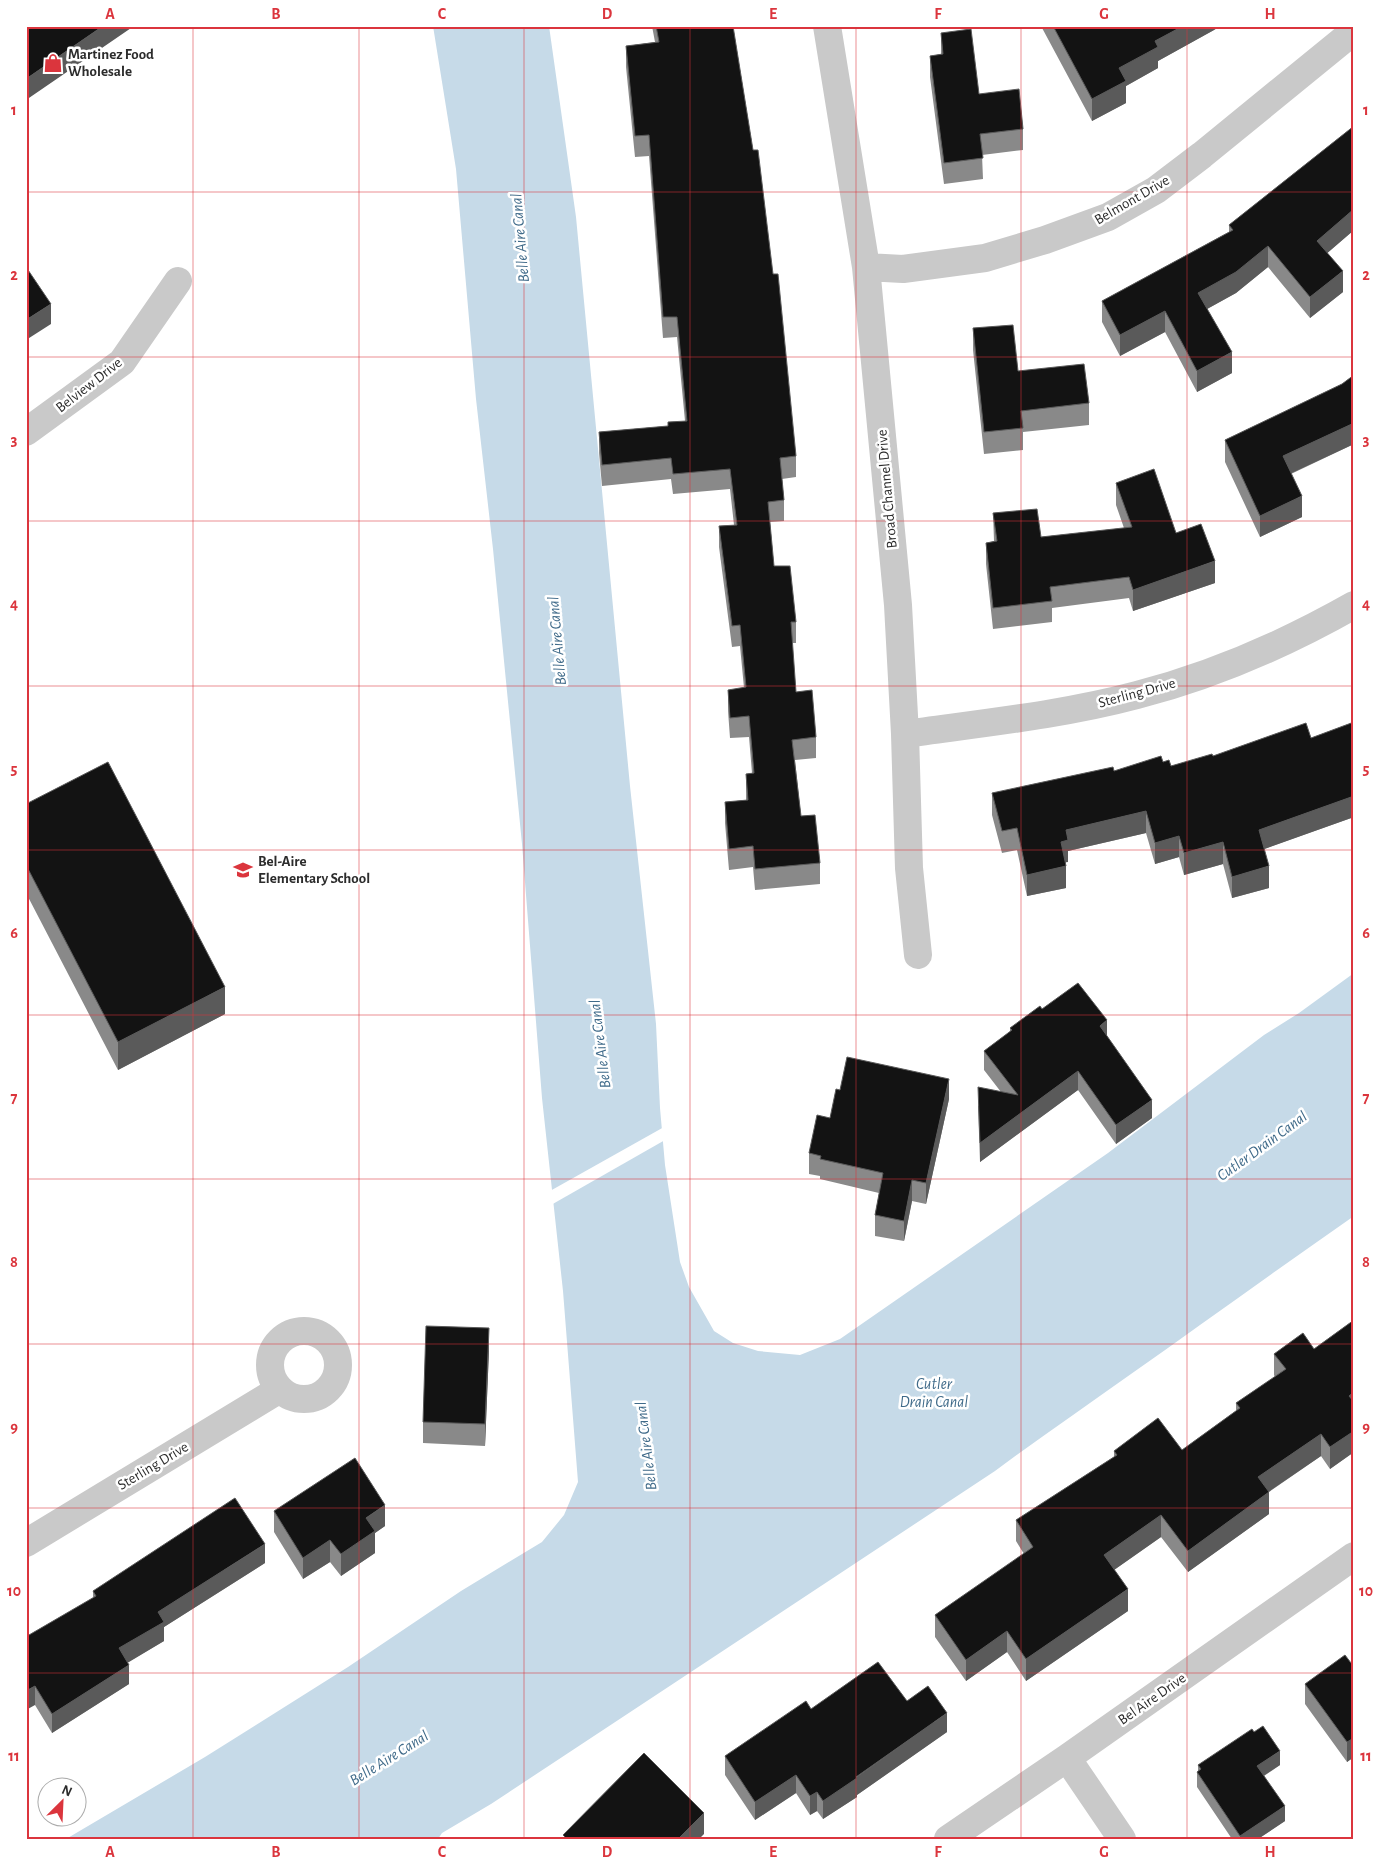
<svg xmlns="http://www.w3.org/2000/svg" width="1380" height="1865" font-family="'Alegreya Sans',sans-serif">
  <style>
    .water { fill: #c6dae8 }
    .pier { fill: #fff }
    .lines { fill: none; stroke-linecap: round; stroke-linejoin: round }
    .street { stroke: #c9c9c9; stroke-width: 28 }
    .wall { fill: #898989 }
    .shaded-wall { fill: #5a5a5a }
    .building { fill: #131313; stroke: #5a5a5a }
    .grid { fill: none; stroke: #db353d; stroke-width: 1; stroke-opacity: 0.55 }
    .labels { text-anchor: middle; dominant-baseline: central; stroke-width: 5; stroke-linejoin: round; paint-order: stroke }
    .poi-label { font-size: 15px; font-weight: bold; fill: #2c2c2c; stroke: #fff; text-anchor: start }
    .street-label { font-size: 15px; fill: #2c2c2c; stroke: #fff }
    .water-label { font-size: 16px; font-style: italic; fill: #3f6a89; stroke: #fff }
    .neatline { fill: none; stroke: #db353d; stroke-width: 2 }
    .grid-label { font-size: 16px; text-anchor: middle; font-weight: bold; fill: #db353d }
  </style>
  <rect width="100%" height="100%" fill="#fff"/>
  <path class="water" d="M433 26H549L576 217 630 786 656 1024 660 1108 665 1165 680 1262 689 1287 714 1331 733 1343 758 1351 800 1355 840 1339 1108 1153 1264 1035 1299 1013 1354 973V1216C1279 1268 1205 1322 1131 1374 1085 1407 1039 1438 995 1471L491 1804 442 1833 438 1839H66L205 1757 348 1667 461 1591 542 1542 564 1515 578 1482 563 1291 542 1098 522 844 493 549 476 399 456 169Z"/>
  <path class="pier" d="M664 1127 665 1140 551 1205 550 1191Z"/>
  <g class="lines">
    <path class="street" d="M827 26 866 267 898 605 905 734 909 868 918 955
      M866 267 903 269 985 258 1045 240 1108 217 1156 190 1202 155 1354 31
      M26 432 122 362 178 281
      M905 734C983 723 1062 715 1137 695 1211 676 1287 643 1354 605
      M270 1365a34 34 0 1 1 68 0a34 34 0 1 1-68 0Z
      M26 1543 280 1389
      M1067 1758 1122 1839
      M948 1839 1067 1758 1354 1556"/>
  </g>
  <path class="wall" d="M652 26H733L773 274 796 456V477L782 479 784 500V521L770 522 774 566 796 622V643H792L796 692 816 737V758L795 760 801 816 820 863V884L755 890 753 867 729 870 725 823V802L746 800V774L752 773 749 737 730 738 728 711V690L744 688 740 646 732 647 719 547V526L734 525 730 489 673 494 671 479 602 486 599 453V432L668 426 685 421 677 337 663 338 649 156 635 157 626 67V46L655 42Z
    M1041 26H1220L1214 30 1158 61V68L1126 86V103L1092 121Z
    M941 33 979 94 1023 129V150L982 155 983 179 944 184 930 77V56L941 54Z
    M1354 126V230L1327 253 1343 292 1310 318 1268 267 1236 293 1207 309 1232 373 1197 392 1165 332 1120 356 1102 322V301L1229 232V225Z
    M973 328 1018 371 1089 403V425L1023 432V450L984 454 973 350Z
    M1354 375V444L1291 474 1302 517 1260 537 1225 462V440L1342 384Z
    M1116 483 1176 533 1215 583 1133 611 1129 598 1052 608V622L993 629 986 564V543L994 541 993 513 1041 537 1124 528 1116 505Z
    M1354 722V817L1264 849 1269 888 1232 898 1223 864 1184 875 1179 857 1155 864 1146 833 1068 851V862H1066V888L1027 896 1017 850 1002 853 992 815V793L1163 762 1171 766 1213 756 1311 738Z
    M26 804 225 1014 118 1070 26 893Z
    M1042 1009 1107 1036 1152 1118 1116 1144 1078 1090 980 1162 978 1106 1001 1092 984 1070V1051L1010 1032V1028Z
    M840 1090 949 1099 926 1204 912 1201 904 1241 875 1236V1215L879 1193 820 1179V1176L809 1174V1153L830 1118Z
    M1354 1320V1452L1330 1469 1321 1456 1269 1492V1514L1188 1572 1161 1537 1114 1570 1128 1611 1026 1681 1007 1652 966 1681 935 1637V1615L1024 1554 1016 1541V1520L1114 1457V1451L1182 1450 1236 1411V1403L1275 1377 1274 1375V1354L1314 1349Z
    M489 1350 485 1446 423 1443V1422Z
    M274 1511 385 1526 375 1533V1553L341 1576 330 1562 303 1579 274 1532Z
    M265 1563 164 1627V1641L128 1662 129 1684 52 1733 35 1705 29 1635 93 1598V1591Z
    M1354 1667V1757L1347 1762 1305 1704V1684Z
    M907 1701 947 1732 857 1795V1797L823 1819 817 1811 810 1815 796 1793 755 1820 725 1775V1756L811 1709Z
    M1254 1732 1280 1765 1264 1776 1285 1821 1258 1839H1232L1197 1787V1772L1198 1771V1765Z"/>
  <path class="shaded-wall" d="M103 26H134L26 100V79Z
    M1183 26H1220L1214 30 1158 61V68L1126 86V103L1092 121V99L1119 68 1155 41Z
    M1354 209V230L1317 262V241Z
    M1268 246V267L1236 293 1198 314V293Z
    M1343 271V292L1310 318V297Z
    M51 304V324L26 340V320Z
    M1165 311V332L1120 356V335Z
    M1232 352V373L1197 392V371Z
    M1354 423V444L1283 477V456Z
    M1302 496V517L1260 537V516Z
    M1215 561V583L1133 611V590Z
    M1354 796V817L1259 851V830Z
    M1146 811V833L1068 851V862L1061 863V842L1066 830Z
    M1179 836V857L1155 864V843Z
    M1223 842V864L1184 875V853Z
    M1066 866V888L1027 896V875Z
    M1269 866V888L1232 898V877Z
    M225 987V1014L118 1070V1042Z
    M1107 1020V1039L1100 1026Z
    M1078 1071V1090L980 1162V1143Z
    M949 1079V1099L926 1204V1183Z
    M1152 1100V1118L1116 1144V1125Z
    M912 1180V1201L904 1241V1221Z
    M489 1328V1350L485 1446V1424Z
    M1354 1392V1413L1349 1396Z
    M1354 1431V1452L1330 1469V1447Z
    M1321 1434V1456L1258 1499V1477Z
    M1269 1492V1514L1188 1572V1551Z
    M385 1505V1526L375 1533V1553L341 1576V1554L366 1518Z
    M1161 1515V1537L1104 1577V1555Z
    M330 1540V1562L303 1579V1558Z
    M265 1544V1563L164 1627V1641L119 1668V1648L158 1612Z
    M1128 1589V1611L1026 1681V1659Z
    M1007 1631V1652L966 1681V1660Z
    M129 1665V1684L52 1733V1714Z
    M35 1686V1705L26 1710V1691Z
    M947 1713V1732L857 1795V1797L823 1819V1801Z
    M1354 1738V1757L1347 1762V1742Z
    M1280 1751V1765L1257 1780V1766Z
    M796 1775V1793L755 1820V1802Z
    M817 1792V1811L810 1815V1796Z
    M1285 1806V1821L1258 1839H1240V1836Z
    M704 1813V1834L699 1839H678Z"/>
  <path class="building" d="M26 26H103L26 79Z
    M656 26H733L753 150H758L773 274H778L796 456 780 458 784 500 768 502 774 566H790L796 622H791L796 692 812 690 816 737 792 740 801 816 815 815 820 863 755 869 753 846 729 849 725 802 748 800 746 774 754 773 749 716 730 718 728 690 746 687 740 625 732 626 719 526 737 525 730 469 673 474 671 458 602 465 599 432 668 426V422L687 421 677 317H663L649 135 635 136 626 46 659 42Z
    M1053 26H1183L1155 41 1158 47 1119 68 1126 81 1092 99Z
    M971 29 979 94 1019 89 1023 129 980 134 983 158 944 163 930 56 943 54 941 33Z
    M1354 126V209L1317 241 1343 271 1310 297 1268 246 1236 272 1198 293 1232 352 1197 371 1165 311 1120 335 1102 301 1233 230 1229 225Z
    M26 267 51 304 26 320Z
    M1013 325 1018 371 1084 364 1089 403 1021 411 1023 428 984 432 973 328Z
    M1354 375V423L1283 456 1302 496 1260 516 1225 440 1342 384Z
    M1154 469 1176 533 1201 524 1215 561 1133 590 1129 577 1050 587 1052 601 993 608 986 543 997 541 993 513 1037 509 1041 537 1132 527 1116 483Z
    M1354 722V796L1259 830 1269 866 1232 877 1223 842 1184 853 1179 836 1155 843 1146 811 1066 830 1068 840 1061 842 1066 866 1027 875 1017 828 1002 831 992 793 1113 767 1114 771 1161 756 1163 762 1169 760 1171 766 1212 754 1213 756 1306 723 1311 738Z
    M108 762 225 987 118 1042 26 865V804Z
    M1078 983 1107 1020 1100 1026 1152 1100 1116 1125 1078 1071 980 1143 978 1087 1018 1095 984 1051 1012 1030 1010 1028 1040 1006 1042 1009Z
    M847 1057 949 1079 926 1183 912 1180 904 1221 875 1215 883 1173 820 1159 821 1156 809 1153 817 1115 830 1118 836 1089 840 1090Z
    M1354 1320V1392L1349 1396 1354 1402V1431L1330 1447 1321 1434 1258 1477 1269 1492 1188 1551 1161 1515 1104 1555 1128 1589 1026 1659 1007 1631 966 1660 935 1615 1033 1547 1016 1520 1117 1455 1114 1451 1158 1418 1182 1450 1240 1408 1236 1403 1286 1369 1274 1354 1303 1333 1314 1349Z
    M426 1326 489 1328 485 1424 423 1422Z
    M355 1458 385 1505 366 1518 375 1531 341 1554 330 1540 303 1558 274 1511Z
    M235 1498 265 1544 158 1612 164 1622 119 1648 129 1665 52 1714 35 1686 26 1691V1630L29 1635 96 1596 93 1591Z
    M1345 1655 1354 1667V1738L1347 1742 1305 1684Z
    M878 1662 907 1701 928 1686 947 1713 856 1777 857 1778 823 1801 817 1792 810 1796 796 1775 755 1802 725 1756 806 1701 811 1709Z
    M1263 1726 1280 1751 1257 1766 1285 1806 1240 1836 1197 1772 1201 1769 1198 1765 1252 1729 1254 1732Z
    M644 1753 704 1813 678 1839H567L563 1835Z"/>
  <path class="grid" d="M193 26V1839M359 26V1839M524 26V1839M690 26V1839M856 26V1839M1021 26V1839M1187 26V1839M26 192H1354M26 357H1354M26 521H1354M26 686H1354M26 850H1354M26 1015H1354M26 1179H1354M26 1344H1354M26 1508H1354M26 1673H1354"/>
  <defs>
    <g id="shop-bare" transform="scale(1.5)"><path d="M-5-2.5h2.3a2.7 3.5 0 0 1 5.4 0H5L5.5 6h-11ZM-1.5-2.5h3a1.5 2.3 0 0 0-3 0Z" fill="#db353d" stroke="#fff" stroke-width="2.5" paint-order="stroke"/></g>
    <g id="school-bare" transform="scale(1.5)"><path d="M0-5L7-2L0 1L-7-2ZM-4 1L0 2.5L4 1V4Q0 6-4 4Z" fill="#db353d" stroke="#fff" stroke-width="2.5" paint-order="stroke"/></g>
  </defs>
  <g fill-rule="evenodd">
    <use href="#shop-bare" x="53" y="63"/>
    <use href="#school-bare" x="243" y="870"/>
  </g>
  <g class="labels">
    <g class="poi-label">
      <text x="68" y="54">Martinez Food<tspan x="68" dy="17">Wholesale</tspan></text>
      <text x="258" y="861">Bel-Aire<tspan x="258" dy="17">Elementary School</tspan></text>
    </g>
    <g class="street-label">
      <text transform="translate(1132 200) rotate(-30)">Belmont Drive</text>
      <text transform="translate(89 385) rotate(-38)">Belview Drive</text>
      <text transform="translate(887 489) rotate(-95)">Broad Channel Drive</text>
      <text transform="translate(1137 693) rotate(-15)">Sterling Drive</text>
      <text transform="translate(153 1466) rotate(-31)">Sterling Drive</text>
      <text transform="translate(1152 1699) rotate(-35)">Bel Aire Drive</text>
    </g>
    <g class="water-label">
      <text transform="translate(520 238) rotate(-95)">Belle Aire Canal</text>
      <text transform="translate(557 641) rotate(-95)">Belle Aire Canal</text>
      <text transform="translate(600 1044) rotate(-97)">Belle Aire Canal</text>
      <text transform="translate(1262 1146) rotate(-36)">Cutler Drain Canal</text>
      <text x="934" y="1384">Cutler<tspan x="934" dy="18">Drain Canal</tspan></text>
      <text transform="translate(646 1446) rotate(-97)">Belle Aire Canal</text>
      <text transform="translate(389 1758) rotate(-32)">Belle Aire Canal</text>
    </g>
  </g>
  <rect width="1380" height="1865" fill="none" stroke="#ffffff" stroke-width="55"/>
  <g transform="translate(62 1802) rotate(24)"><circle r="24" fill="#ffffff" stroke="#ababab"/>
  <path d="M0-4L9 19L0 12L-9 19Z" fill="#db353d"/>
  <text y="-8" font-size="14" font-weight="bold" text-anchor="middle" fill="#2c2c2c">N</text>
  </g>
  <rect x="28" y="28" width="1324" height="1810" class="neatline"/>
  <g class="grid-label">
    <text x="110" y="19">A</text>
    <text x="276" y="19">B</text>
    <text x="442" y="19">C</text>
    <text x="607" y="19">D</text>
    <text x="773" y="19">E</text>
    <text x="938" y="19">F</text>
    <text x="1104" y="19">G</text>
    <text x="1270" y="19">H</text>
    <text x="14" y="115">1</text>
    <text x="1366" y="115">1</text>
    <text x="14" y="280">2</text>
    <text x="1366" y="280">2</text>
    <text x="14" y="445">3</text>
    <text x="1366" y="445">3</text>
    <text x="14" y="609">4</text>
    <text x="1366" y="609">4</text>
    <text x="14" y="774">5</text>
    <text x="1366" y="774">5</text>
    <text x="14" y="938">6</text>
    <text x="1366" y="938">6</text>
    <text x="14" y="1103">7</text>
    <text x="1366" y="1103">7</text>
    <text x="14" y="1267">8</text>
    <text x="1366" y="1267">8</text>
    <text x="14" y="1432">9</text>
    <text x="1366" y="1432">9</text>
    <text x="14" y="1596">10</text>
    <text x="1366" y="1596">10</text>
    <text x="14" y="1761">11</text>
    <text x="1366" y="1761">11</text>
    <text x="110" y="1857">A</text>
    <text x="276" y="1857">B</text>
    <text x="442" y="1857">C</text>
    <text x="607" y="1857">D</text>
    <text x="773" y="1857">E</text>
    <text x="938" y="1857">F</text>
    <text x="1104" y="1857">G</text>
    <text x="1270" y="1857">H</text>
  </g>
</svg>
